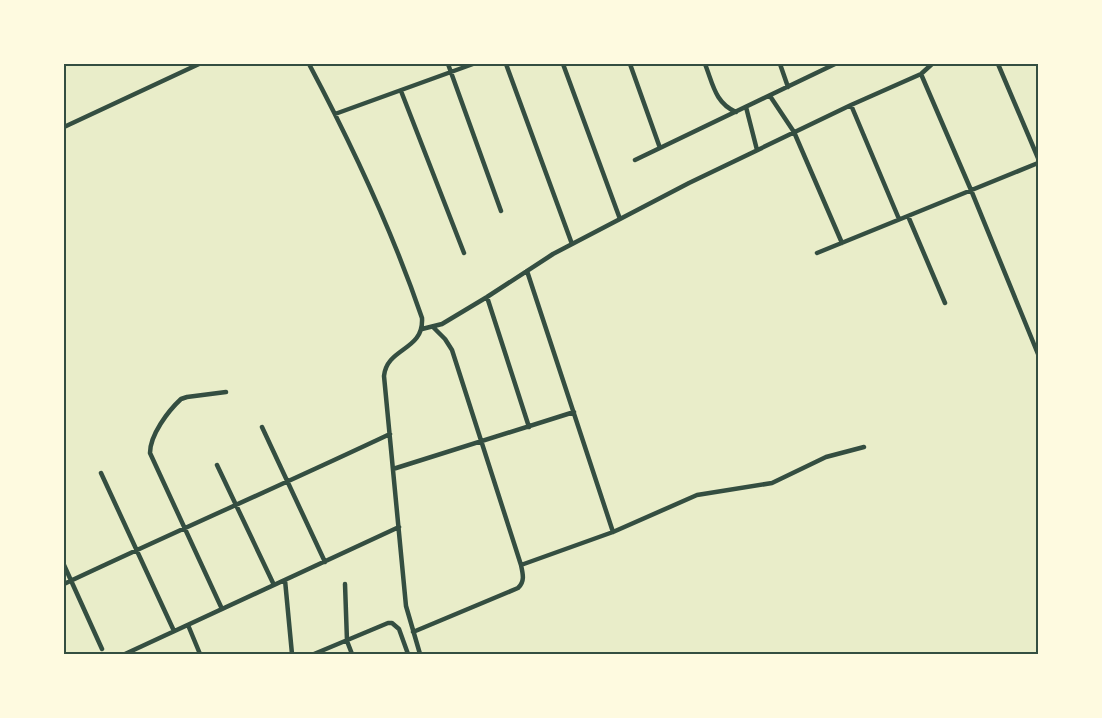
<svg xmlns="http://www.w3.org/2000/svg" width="1102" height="718" font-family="'Fira Sans',sans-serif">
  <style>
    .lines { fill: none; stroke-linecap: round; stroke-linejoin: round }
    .minor { stroke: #344e41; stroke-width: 4.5 }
    .neatline { fill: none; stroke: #344e41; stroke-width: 2 }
  </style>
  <rect width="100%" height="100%" fill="#e9edc9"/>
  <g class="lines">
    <path class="minor" d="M309 64C352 145 392 230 422 318 424 351 387 347 384 376L406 606 420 654
      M448 64 501 211
      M506 64 572 244
      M563 64 620 219
      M630 64 660 148
      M705 64C713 84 715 103 736 112
      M780 64 788 87
      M998 64 1038 158
      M921 74 971 190 1038 354
      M401 91 464 253
      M770 96 794 132 842 243
      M851 105 899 219
      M746 107 757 150
      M335 114 473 64
      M64 127 199 64
      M635 160 835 64
      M908 216 945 303
      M817 253 1038 163
      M527 271 613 532
      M487 297 529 427
      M422 329 442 324 487 297 553 254 689 183 851 105 921 74 932 64
      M262 427 325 562
      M217 465 274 585
      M393 469 574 412
      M101 473 174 631
      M64 565 102 649
      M521 565 613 532 697 495 772 483 826 457 864 447
      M285 580 292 654
      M64 584C172 533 282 485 390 434
      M345 584 347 641 352 654
      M222 609 150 453C150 435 168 411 181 399L187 397 226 392
      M188 625 200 654
      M413 632 518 588C525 582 523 574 521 565L452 350 445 339 433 327
      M125 654 399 527
      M314 654 388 623H392L399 629 408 654"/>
  </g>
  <rect width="1102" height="718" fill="none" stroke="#fefae0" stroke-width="130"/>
  <rect x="65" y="65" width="972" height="588" class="neatline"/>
</svg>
